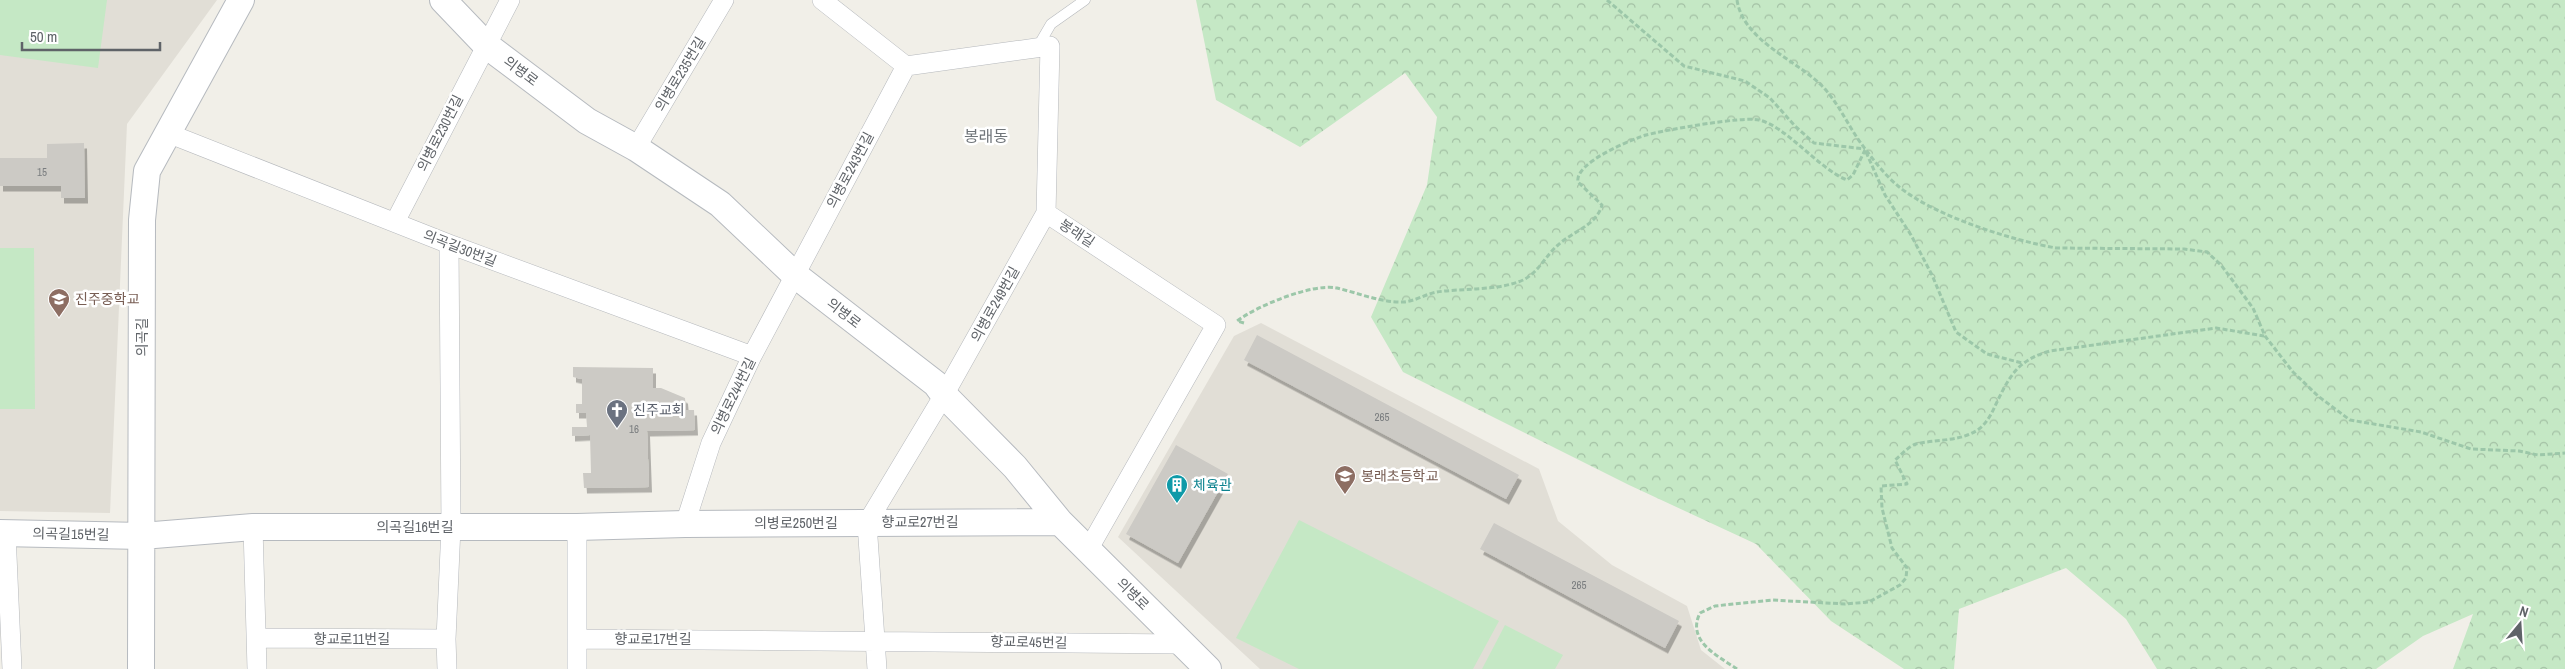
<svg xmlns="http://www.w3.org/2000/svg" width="2565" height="669" font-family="'Archivo Narrow','Noto Sans KR',sans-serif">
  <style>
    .education { fill: #e1ded6 }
    .green { fill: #c5e8c5 }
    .forest { fill: url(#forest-crowns) }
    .building { fill: #cccac5; filter: url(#shadow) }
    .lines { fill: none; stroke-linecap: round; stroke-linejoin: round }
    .lane-casing { stroke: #b5b8bc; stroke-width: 11 }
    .street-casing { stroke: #b5b8bc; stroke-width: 20 }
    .secondary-casing { stroke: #b6babf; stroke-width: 28 }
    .path { stroke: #9cc7a9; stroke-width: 3; stroke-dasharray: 5 2.5; stroke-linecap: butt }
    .lane { stroke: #fff; stroke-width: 10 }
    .street { stroke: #fff; stroke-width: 19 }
    .secondary { stroke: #fff; stroke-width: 26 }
    .labels { text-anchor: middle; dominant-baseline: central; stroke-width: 5; stroke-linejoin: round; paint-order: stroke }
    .number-label { font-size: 11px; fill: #7a7d7f }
    .street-label { font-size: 14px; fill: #5f6368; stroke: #fff }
    .education-label { font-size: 14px; fill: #785e54; stroke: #fff; text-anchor: start }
    .worship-label { font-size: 14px; fill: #5b616d; stroke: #fff; text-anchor: start }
    .culture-label { font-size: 14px; fill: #0d838f; stroke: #fff; text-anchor: start }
    .quarter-label { font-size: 16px; fill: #70757a; stroke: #fff }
  </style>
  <defs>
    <pattern id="forest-crowns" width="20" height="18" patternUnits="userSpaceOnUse" patternTransform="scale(1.25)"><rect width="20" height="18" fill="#c5e8c5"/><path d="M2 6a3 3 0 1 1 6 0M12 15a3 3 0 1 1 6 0" fill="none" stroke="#a3c0a4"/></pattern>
    <filter id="shadow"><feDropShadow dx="3" dy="5.5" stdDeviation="0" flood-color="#0004"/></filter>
  </defs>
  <rect width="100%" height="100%" fill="#f1efe8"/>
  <path class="education" d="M0 0H217L127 124 110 513 0 511Z
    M1261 323 1539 469 1558 521 1612 565 1687 606 1701 650 1725 669H1260L1118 537 1234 336Z"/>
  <path class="green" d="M0 0H107L98 68 0 55Z
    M0 248H34L35 409H0Z
    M1299 520 1499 621 1473 669H1299L1236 638Z
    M1505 625 1563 655 1555 669H1482Z"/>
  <path class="forest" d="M1196 0H2565V669H2453L2473 614 2423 636 2376 669H2157L2126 619 2066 568 1959 609 1954 669H1904L1831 621 1756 544 1629 485 1403 372 1371 317 1427 185 1437 117 1405 73 1300 147 1216 100Z"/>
  <path class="building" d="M84 143 85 198H61V186H0V158H47V144Z
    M1257 335 1519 475 1506 499 1244 360Z
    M573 367 653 368V388H661L685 398 686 410H694L695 430 647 431 649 487 584 488 583 473H591L590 435 572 436V427H587L586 413H576V404H582V379L573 377Z
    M1176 445 1228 474 1178 563 1126 534Z
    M1494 523 1679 621 1665 648 1480 549Z"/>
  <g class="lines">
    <g class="lane-casing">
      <path id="lane" d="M1037 48 1051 24 1085 0"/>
    </g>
    <g class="street-casing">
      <path id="street" d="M822 0 906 66 1050 46 1046 213 944 395 867 523 877 669
        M170 134 449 244 752 356
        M636 148 724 0
        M1046 213 1216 325 1088 550
        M395 222 510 0
        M685 524 711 443 752 356 906 66
        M253 527 257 669
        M577 527V669
        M6 533 12 669
        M258 638 446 639
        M577 639 1183 644
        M447 669 446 639 451 527 449 244"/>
    </g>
    <g class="secondary-casing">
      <path id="secondary" d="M443 0 486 45 587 121 636 148 720 204 795 275 936 384 944 395 1015 467 1060 522 1208 669
        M0 533 142 536 253 527H577L685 524 1060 522
        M141 669 142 220 147 171 241 0"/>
    </g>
    <path class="path" d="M1607 0 1684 66 1745 81 1770 98 1795 126 1814 143 1865 149
      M1737 0C1743 40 1794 59 1820 84 1839 102 1849 129 1866 150 1875 162 1886 176 1898 186 1934 216 2011 240 2056 248L2184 249 2207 252 2221 265 2253 308 2265 336 2293 372 2318 396 2350 420 2421 432 2471 449 2519 451 2538 455 2565 453
      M1866 152 1885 195 1911 235 1932 275 1956 332 1987 354 2022 363
      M1244 323 1237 321C1257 306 1312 283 1337 288 1358 293 1382 303 1404 302 1415 301 1426 294 1437 292 1464 288 1498 291 1523 280 1539 272 1546 255 1558 245 1573 231 1596 226 1602 205L1578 182C1574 163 1630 140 1646 135 1666 130 1742 116 1759 120 1786 126 1819 169 1847 180L1853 175 1865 150
      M1737 669C1718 656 1686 641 1700 613L1715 606 1772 600 1845 604 1869 602 1900 585 1906 578 1907 568 1892 548 1882 508 1881 486 1907 484 1895 460C1901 455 1909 446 1916 444 1936 439 1961 442 1979 429 1987 423 1992 413 1996 404 2010 375 2018 360 2050 351L2216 328 2264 336"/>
    <use href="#lane" class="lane"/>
    <use href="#street" class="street"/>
    <use href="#secondary" class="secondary"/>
  </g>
  <defs>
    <g id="school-pin" transform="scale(1.125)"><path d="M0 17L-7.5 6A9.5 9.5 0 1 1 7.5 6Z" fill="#8d6e63" stroke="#fff"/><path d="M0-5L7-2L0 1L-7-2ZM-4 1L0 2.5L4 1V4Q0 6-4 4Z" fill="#fff"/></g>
    <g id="church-pin" transform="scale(1.125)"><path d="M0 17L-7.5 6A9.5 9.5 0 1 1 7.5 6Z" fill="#6b7280" stroke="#fff"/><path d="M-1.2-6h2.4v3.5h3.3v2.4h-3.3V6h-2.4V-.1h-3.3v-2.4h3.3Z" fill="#fff"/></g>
    <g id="building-pin" transform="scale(1.125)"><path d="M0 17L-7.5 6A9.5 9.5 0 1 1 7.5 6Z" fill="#0f9aa8" stroke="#fff"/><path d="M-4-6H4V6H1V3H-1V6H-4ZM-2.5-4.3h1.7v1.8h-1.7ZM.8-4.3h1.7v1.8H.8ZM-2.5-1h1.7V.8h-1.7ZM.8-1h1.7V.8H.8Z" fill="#fff"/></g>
  </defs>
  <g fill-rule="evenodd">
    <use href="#school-pin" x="59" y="299"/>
    <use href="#church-pin" x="617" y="410"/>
    <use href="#school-pin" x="1345" y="476"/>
    <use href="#building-pin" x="1177" y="485"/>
  </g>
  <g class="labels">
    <g class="number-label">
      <text x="42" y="172">15</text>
      <text x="1382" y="417">265</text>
      <text x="634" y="429">16</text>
      <text x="1579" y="585">265</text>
    </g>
    <g class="street-label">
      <text transform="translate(521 71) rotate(37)">의병로</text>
      <text transform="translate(680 74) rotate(-59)">의병로235번길</text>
      <text transform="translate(440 133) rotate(-63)">의병로230번길</text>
      <text transform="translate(850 170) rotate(-62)">의병로243번길</text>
      <text transform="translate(1077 233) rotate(33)">봉래길</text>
      <text transform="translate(460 248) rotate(21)">의곡길30번길</text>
      <text transform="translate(995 304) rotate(-61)">의병로249번길</text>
      <text transform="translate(844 313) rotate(38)">의병로</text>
      <text transform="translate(142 337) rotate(-90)">의곡길</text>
      <text transform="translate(733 396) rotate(-64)">의병로244번길</text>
      <text x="920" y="522">향교로27번길</text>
      <text x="796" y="523">의병로250번길</text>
      <text x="415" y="527">의곡길16번길</text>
      <text transform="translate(71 534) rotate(1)">의곡길15번길</text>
      <text transform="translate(1133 594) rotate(45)">의병로</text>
      <text x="352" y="639">향교로11번길</text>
      <text x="653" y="639">향교로17번길</text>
      <text transform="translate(1029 642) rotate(1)">향교로45번길</text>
    </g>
    <g class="education-label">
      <text x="75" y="299">진주중학교</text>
      <text x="1361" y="476">봉래초등학교</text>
    </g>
    <g class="worship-label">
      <text x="633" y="410">진주교회</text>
    </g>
    <g class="culture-label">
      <text x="1193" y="485">체육관</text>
    </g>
    <g class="quarter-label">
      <text x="986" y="136">봉래동</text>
    </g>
  </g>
  <g transform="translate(2520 624) rotate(18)" stroke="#ffffff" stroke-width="4" paint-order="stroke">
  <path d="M0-4L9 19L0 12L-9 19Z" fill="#5f6368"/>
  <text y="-8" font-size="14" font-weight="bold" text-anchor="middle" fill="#5f6368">N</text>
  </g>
  <path d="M22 42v8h138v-8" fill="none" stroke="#5f6368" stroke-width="2.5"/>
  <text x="30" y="42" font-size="15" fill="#5f6368" stroke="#ffffff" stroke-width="4" paint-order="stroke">50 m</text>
</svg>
